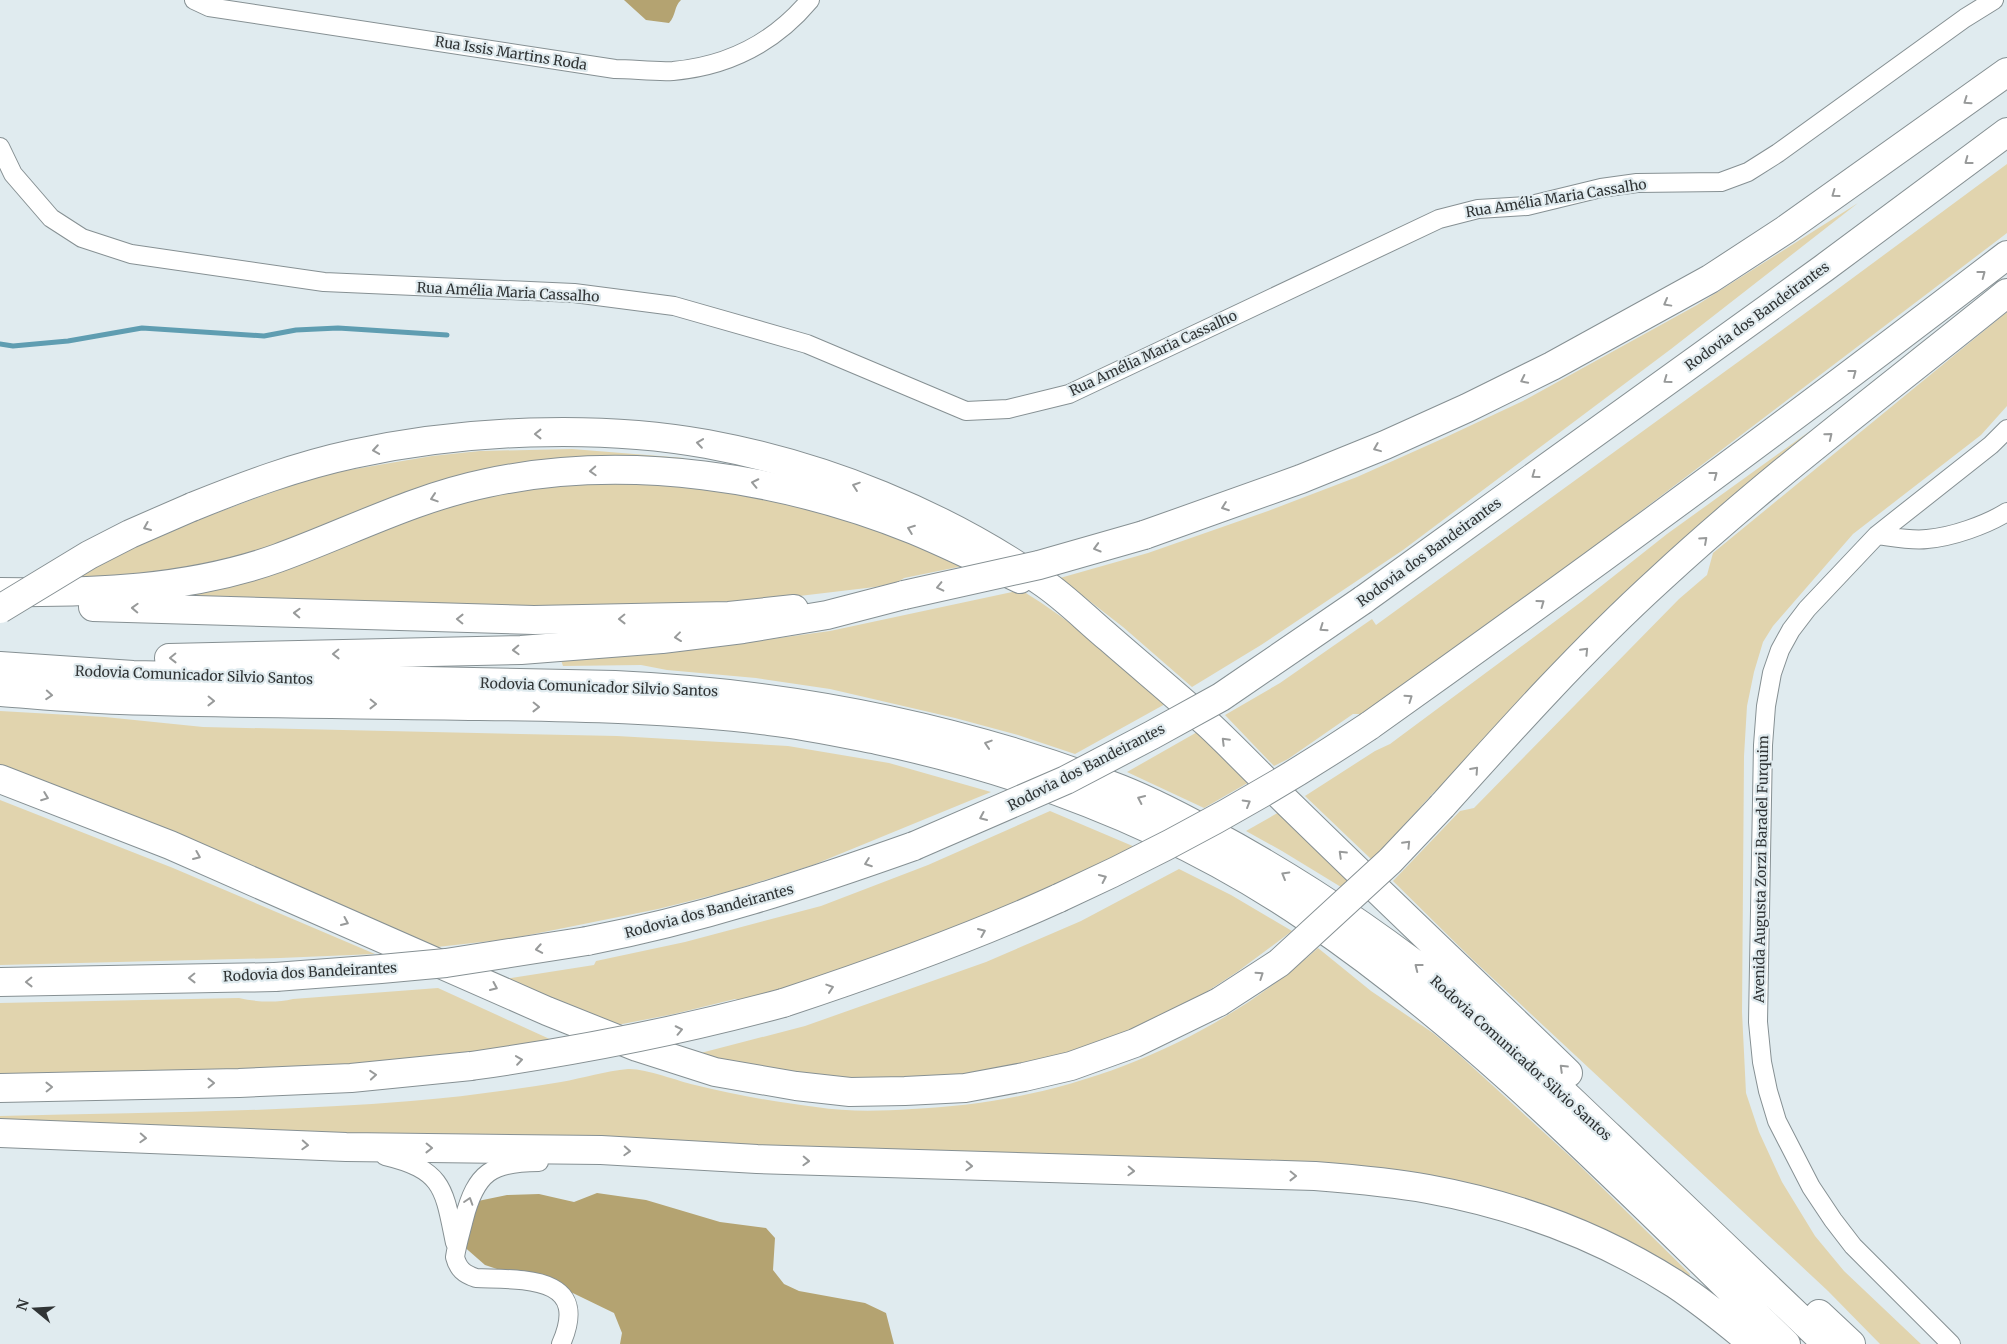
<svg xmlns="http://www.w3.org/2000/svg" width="2007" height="1344" font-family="Merriweather,serif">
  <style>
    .green { fill: #e1d4ae }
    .forest { fill: #b4a371 }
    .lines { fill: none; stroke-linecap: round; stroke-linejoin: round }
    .stream { stroke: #5f9db1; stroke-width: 5 }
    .minor-casing { stroke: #869093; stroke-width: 20 }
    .trunk-casing { stroke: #869093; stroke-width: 30 }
    .motorway-casing { stroke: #869093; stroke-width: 30 }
    .minor { stroke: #fff; stroke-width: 18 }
    .trunk { stroke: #fff; stroke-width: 28 }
    .motorway { stroke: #fff; stroke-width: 28 }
    .motorway-bridge-casing { stroke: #869093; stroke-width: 30; stroke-linecap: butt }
    .motorway-bridge { stroke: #fff; stroke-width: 28 }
    .oneway { stroke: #989a9a }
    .labels { text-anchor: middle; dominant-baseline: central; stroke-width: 4.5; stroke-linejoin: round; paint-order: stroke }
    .street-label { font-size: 14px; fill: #303435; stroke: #e0ebef }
  </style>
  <rect width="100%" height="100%" fill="#e0ebef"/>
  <path class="green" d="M2007 164V233L1441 663 1362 714H1353L1288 759 1274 766 1225 715 1280 683 1372 619 1376 625 1804 314Z
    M1858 203 1671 349 1403 550 1261 645 1192 687 1123 627 1060 578 1148 553 1268 511 1357 477 1444 438 1523 401 1697 305Z
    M2007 312V406L1981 435 1853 534 1773 626 1763 642 1754 672 1747 706 1744 756 1742 1012 1746 1093 1759 1132 1782 1182 1815 1236 1844 1271 1921 1344H1880L1828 1291 1472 959 1393 881 1460 811 1474 808 1679 599 1707 575 1713 553Z
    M1810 431 1710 517 1439 794 1435 791 1372 860 1305 796 1375 751 1390 744 1581 602 1667 534Z
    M572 449 684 458V465L610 463 231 562 62 587 92 569 162 533 284 488 331 473 432 456 480 451Z
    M634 477 812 504 973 564 904 578 898 582 875 587 774 599 656 605H427L172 597 474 493Z
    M1021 590C1075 623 1119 661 1167 703L1075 754 1018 735 955 718 830 689 756 678 667 670 641 665 563 666 561 660 660 654 830 631Z
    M0 711 105 717 203 727 617 736 788 746 889 763 991 792 813 865 730 891 658 909 544 932 509 939 428 948 0 769Z
    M1199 731 1251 781 1204 808 1127 772Z
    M0 800 173 868 375 954 280 958 0 965Z
    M1050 811 1135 847 1045 892 845 971 743 1001 735 999 674 1014 612 1026 499 980 594 965 596 961 685 942 821 906 928 865Z
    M1281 811 1351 879 1341 887 1282 851 1246 831Z
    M1179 869 1231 895 1292 931 1237 972 1197 998 1156 1021 1080 1051 1041 1061 959 1076 869 1080 824 1078 693 1055 805 1026 986 962 1081 921Z
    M1318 948 1371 991 1433 1033 1457 1053 1574 1160 1690 1274 1688 1280 1496 1195 0 1128V1116C137 1113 275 1112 411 1101 461 1097 511 1090 561 1082 583 1078 606 1071 628 1069 644 1068 678 1081 695 1085 734 1095 776 1102 816 1107 847 1112 881 1111 912 1109 1061 1103 1207 1048 1318 948Z
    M438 988 554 1041 432 1057 412 1061 238 1071 0 1078V1003L239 998C256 1002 276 1003 293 999Z"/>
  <path class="forest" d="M624 0H681C674 6 676 16 669 23L646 20Z
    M597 1193 646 1200 720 1222 766 1228 775 1238 773 1270 784 1284 799 1291 865 1303 886 1313 894 1344H620L622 1333 614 1313 546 1280 506 1272 485 1265 461 1244 478 1201 507 1195 539 1194 574 1202Z"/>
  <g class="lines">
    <path class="stream" d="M0 344 13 346 68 341 142 328 264 336 296 330 338 328 447 335"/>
    <g class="minor-casing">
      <path id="minor" d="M194 0 209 7 615 69C633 69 654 72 673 71 729 66 774 43 810 0
        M0 147 13 174 51 218 82 238 131 254 324 282 574 293 674 306 807 344 966 411 1008 409 1069 394 1439 219 1478 209 1527 206 1601 188 1637 183 1721 182 1748 172 1778 153 1965 18 1994 0
        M1877 535C1893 537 1911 541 1927 539 1952 537 1986 525 2007 512
        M385 1156C444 1170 444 1189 455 1243
        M539 1162C492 1162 476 1172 464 1219 461 1231 457 1244 455 1257 458 1269 464 1274 476 1278 520 1280 592 1274 561 1344
        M1951 1344 1853 1246 1833 1220 1811 1187 1777 1121 1768 1091 1762 1062 1758 1022 1763 745 1766 706 1772 673 1780 650 1791 630 1807 609 1877 535 1991 445 2007 429"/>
    </g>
    <g class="trunk-casing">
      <path id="trunk" d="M0 592C93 593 189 590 278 558 347 533 414 498 487 483 627 453 782 477 914 530 950 545 985 562 1020 579
        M93 607 534 620 729 616 794 609"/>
    </g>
    <g class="motorway-casing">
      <path id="motorway" d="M192 507C244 486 297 466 353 454 463 430 596 424 707 444 825 466 943 513 1042 582 1066 598 1087 620 1110 639 1142 667 1176 695 1208 724 1237 751 1265 781 1294 809 1385 898 1477 985 1568 1073
        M1144 535 1301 479 1385 445 1467 408 1552 366 1710 279 1785 230 2007 72
        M1363 600 1824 268 2007 132
        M169 658 521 650 662 639 743 629 827 615 904 595
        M0 666 133 675 615 685C786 693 949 724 1110 785 1143 797 1176 814 1207 831 1295 878 1379 934 1457 997 1510 1040 1560 1090 1610 1137 1682 1206 1755 1275 1827 1344
        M0 692C40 695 80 699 120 700 240 704 360 704 480 706 576 707 673 709 769 721 805 725 842 733 877 740 1031 773 1179 830 1309 919 1484 1038 1634 1198 1786 1344
        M1369 726C1585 573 1797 416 2007 255
        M0 779 170 845 547 1011 637 1047 715 1072 796 1086 850 1092 905 1091 965 1088 1024 1077 1071 1066 1135 1043 1219 1002
        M1442 806C1512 728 1582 650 1660 579 1770 477 1891 387 2007 293
        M587 941C701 919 804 885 914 846
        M0 982 275 977
        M783 1003C877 972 969 939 1059 898
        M0 1088 239 1083 351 1078 471 1066
        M0 1133 346 1147 601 1150 757 1159 1315 1176C1353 1179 1391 1182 1428 1189 1515 1205 1600 1236 1675 1284 1702 1302 1728 1323 1753 1344
        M1819 1314 1851 1344"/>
    </g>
    <use href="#minor" class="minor"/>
    <use href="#trunk" class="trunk"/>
    <use href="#motorway" class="motorway"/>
    <g class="motorway-bridge-casing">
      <path id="motorway-bridge" d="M904 595 1039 565 1144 535
        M0 609 89 555 130 534 192 507
        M914 846 1066 780 1152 735 1221 697 1363 600
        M1059 898C1169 848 1269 793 1369 726
        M275 977 381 969 446 963 587 941
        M1219 1002 1279 963 1390 861 1442 806
        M471 1066C577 1051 680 1031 783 1003"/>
    </g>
    <use href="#motorway-bridge" class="motorway-bridge"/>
  </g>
  <defs><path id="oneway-chevron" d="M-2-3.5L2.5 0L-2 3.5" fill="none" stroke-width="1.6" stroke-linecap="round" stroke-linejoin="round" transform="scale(1.25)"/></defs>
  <g class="oneway">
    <use href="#oneway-chevron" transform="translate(1967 101) rotate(145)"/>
    <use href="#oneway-chevron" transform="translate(1968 161) rotate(143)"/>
    <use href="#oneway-chevron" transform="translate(1835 194) rotate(144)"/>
    <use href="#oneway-chevron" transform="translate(1982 274) rotate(-37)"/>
    <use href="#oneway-chevron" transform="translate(1667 303) rotate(151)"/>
    <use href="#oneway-chevron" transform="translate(1853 373) rotate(-37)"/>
    <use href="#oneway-chevron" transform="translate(1524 380) rotate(154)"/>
    <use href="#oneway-chevron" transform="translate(1667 380) rotate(144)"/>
    <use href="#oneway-chevron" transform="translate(538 434) rotate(180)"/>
    <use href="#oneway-chevron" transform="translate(1829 436) rotate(-39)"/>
    <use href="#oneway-chevron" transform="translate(700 443) rotate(-172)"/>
    <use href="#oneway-chevron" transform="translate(1377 448) rotate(158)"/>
    <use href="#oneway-chevron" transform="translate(376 450) rotate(171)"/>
    <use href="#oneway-chevron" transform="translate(593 471) rotate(177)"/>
    <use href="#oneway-chevron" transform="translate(1535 475) rotate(144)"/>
    <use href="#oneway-chevron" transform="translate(1714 475) rotate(-37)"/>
    <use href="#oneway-chevron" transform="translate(755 483) rotate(-168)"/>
    <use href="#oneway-chevron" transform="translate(856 486) rotate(-161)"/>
    <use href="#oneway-chevron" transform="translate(434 498) rotate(162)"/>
    <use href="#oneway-chevron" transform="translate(1225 507) rotate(160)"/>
    <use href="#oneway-chevron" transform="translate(147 527) rotate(157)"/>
    <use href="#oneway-chevron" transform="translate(911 529) rotate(-159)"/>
    <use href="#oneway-chevron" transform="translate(1704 540) rotate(-42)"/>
    <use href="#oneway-chevron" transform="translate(1097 548) rotate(164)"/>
    <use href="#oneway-chevron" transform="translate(940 587) rotate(167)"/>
    <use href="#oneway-chevron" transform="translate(1541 603) rotate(-36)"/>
    <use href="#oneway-chevron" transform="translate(135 608) rotate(-178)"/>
    <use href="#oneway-chevron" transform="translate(297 613) rotate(-178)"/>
    <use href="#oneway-chevron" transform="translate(460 619) rotate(-179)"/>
    <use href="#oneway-chevron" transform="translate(622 619) rotate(179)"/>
    <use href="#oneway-chevron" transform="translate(1323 628) rotate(145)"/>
    <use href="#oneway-chevron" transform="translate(678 637) rotate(173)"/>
    <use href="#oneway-chevron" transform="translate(516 650) rotate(178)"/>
    <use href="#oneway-chevron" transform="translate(1585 651) rotate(-46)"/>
    <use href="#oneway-chevron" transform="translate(336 654) rotate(179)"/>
    <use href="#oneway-chevron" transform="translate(173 658) rotate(179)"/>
    <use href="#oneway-chevron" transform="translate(49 695) rotate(4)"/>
    <use href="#oneway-chevron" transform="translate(1409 698) rotate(-35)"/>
    <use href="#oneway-chevron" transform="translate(211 701) rotate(1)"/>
    <use href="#oneway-chevron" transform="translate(373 704) rotate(1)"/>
    <use href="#oneway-chevron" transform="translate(536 707) rotate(1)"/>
    <use href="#oneway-chevron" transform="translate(1225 741) rotate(-135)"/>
    <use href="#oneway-chevron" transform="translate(988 744) rotate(-162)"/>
    <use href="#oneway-chevron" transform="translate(1475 770) rotate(-48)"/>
    <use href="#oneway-chevron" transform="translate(45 797) rotate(21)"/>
    <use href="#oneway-chevron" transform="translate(1141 799) rotate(-155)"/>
    <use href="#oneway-chevron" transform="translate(1247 803) rotate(-30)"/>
    <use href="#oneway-chevron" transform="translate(983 817) rotate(156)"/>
    <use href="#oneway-chevron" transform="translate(1407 844) rotate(-46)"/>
    <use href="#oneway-chevron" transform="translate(1342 854) rotate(-136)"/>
    <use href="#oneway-chevron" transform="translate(197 856) rotate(23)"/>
    <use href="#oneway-chevron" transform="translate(868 863) rotate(160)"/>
    <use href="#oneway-chevron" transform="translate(1285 875) rotate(-150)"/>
    <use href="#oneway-chevron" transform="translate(1103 878) rotate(-25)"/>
    <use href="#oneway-chevron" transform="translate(345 922) rotate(24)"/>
    <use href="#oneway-chevron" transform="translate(982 932) rotate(-23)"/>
    <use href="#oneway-chevron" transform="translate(539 949) rotate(170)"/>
    <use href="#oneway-chevron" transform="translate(1418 967) rotate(-142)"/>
    <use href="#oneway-chevron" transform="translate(1260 975) rotate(-34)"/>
    <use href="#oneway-chevron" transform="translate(192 978) rotate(179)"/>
    <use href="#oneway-chevron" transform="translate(29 982) rotate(179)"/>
    <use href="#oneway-chevron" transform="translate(494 987) rotate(24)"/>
    <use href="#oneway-chevron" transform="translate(830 988) rotate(-18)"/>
    <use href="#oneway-chevron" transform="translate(679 1030) rotate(-12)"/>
    <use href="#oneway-chevron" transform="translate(519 1060) rotate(-8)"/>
    <use href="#oneway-chevron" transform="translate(1563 1068) rotate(-136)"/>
    <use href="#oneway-chevron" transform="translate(373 1075) rotate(-5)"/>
    <use href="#oneway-chevron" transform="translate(211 1083) rotate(-1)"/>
    <use href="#oneway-chevron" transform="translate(49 1087) rotate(-1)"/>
    <use href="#oneway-chevron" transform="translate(143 1138) rotate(3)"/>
    <use href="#oneway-chevron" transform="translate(305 1145) rotate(3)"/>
    <use href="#oneway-chevron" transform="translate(429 1148) rotate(1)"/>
    <use href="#oneway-chevron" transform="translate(627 1151) rotate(3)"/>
    <use href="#oneway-chevron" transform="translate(806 1161) rotate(2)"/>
    <use href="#oneway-chevron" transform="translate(969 1166) rotate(2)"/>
    <use href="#oneway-chevron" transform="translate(1131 1171) rotate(2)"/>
    <use href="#oneway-chevron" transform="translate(1293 1176) rotate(1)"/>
    <use href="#oneway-chevron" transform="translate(469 1201) rotate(-72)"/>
  </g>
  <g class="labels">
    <g class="street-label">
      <text transform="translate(511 53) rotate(9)">Rua Issis Martins Roda</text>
      <text transform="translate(1556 198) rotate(-9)">Rua Amélia Maria Cassalho</text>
      <text transform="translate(508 292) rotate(3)">Rua Amélia Maria Cassalho</text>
      <text transform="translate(1757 316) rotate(-36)">Rodovia dos Bandeirantes</text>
      <text transform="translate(1153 353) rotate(-25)">Rua Amélia Maria Cassalho</text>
      <text transform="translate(1429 552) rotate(-36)">Rodovia dos Bandeirantes</text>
      <text transform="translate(194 675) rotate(2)">Rodovia Comunicador Silvio Santos</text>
      <text transform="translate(599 687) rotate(2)">Rodovia Comunicador Silvio Santos</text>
      <text transform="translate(1086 767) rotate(-27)">Rodovia dos Bandeirantes</text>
      <text transform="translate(1761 869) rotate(-89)">Avenida Augusta Zorzi Baradel Furquim</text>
      <text transform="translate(709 911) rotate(-15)">Rodovia dos Bandeirantes</text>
      <text transform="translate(310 972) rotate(-3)">Rodovia dos Bandeirantes</text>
      <text transform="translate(1521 1058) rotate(42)">Rodovia Comunicador Silvio Santos</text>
    </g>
  </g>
  <g transform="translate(35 1309) rotate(288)" stroke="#e0ebef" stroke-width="4" paint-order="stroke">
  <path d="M0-4L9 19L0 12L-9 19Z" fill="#303435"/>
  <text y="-8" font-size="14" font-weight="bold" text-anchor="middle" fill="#303435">N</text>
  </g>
</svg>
